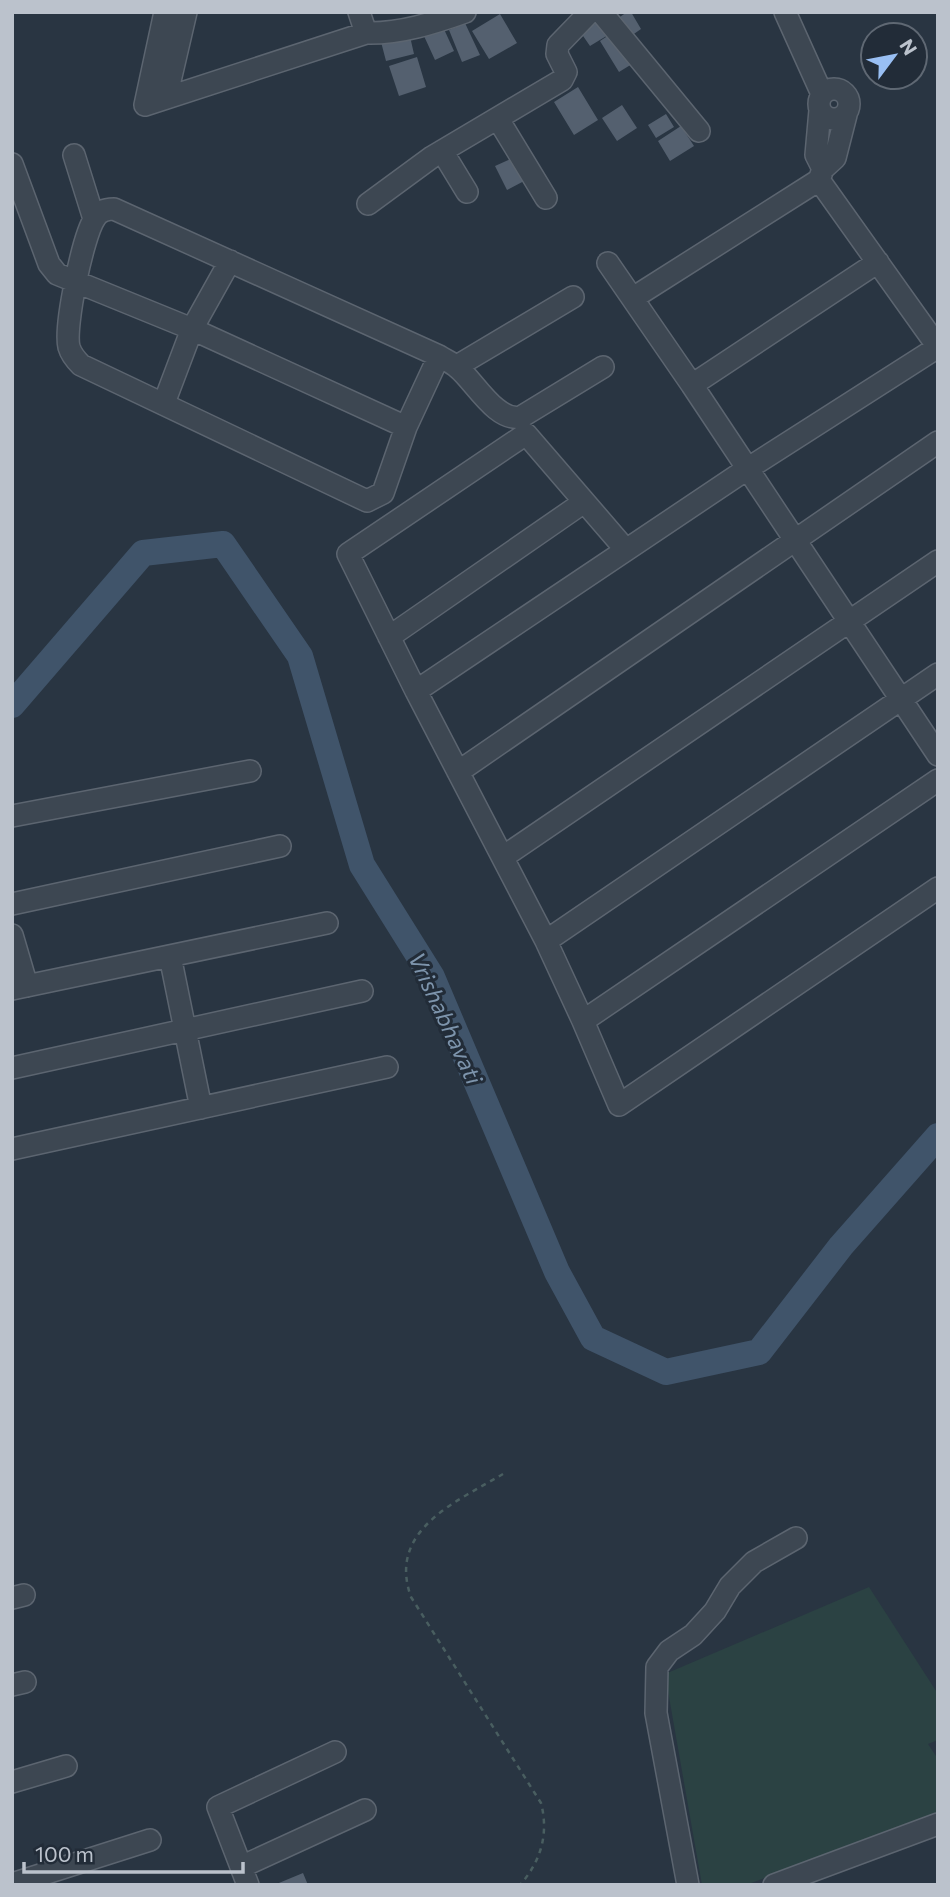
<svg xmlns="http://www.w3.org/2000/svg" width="950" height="1897" font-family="Commissioner,sans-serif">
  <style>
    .green { fill: #2b4243 }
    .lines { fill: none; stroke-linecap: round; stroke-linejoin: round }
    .river { stroke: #40546a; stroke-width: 26 }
    .building { fill: #54606f }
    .minor-casing { stroke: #5c6570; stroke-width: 24 }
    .path { stroke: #495e60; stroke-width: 2.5; stroke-dasharray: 5 5; stroke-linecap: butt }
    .minor { stroke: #3d4752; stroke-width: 21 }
    .labels { text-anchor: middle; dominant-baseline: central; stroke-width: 6; stroke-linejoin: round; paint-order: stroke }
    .water-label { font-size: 23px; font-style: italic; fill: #7d94ac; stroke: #222c38 }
  </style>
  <rect width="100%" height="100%" fill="#293542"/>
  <path class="green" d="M869 1587 938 1694V1740L928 1744 938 1759V1813L746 1885H702L665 1674Z"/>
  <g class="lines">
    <path class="river" d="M12 705 143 553 223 544 300 656 362 865 432 977 557 1272 593 1338 666 1372 759 1352 841 1246 938 1136"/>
  </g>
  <path class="building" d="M627 12H631L641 29 628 38 617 19Z
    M500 14 517 43 489 59 472 31Z
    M599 21 608 35 590 46 581 33Z
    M465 23 480 55 462 62 449 30Z
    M443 27 454 51 435 60 424 36Z
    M409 32 414 54 386 61 380 38Z
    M612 33 632 64 619 72 600 41Z
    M417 57 426 87 399 96 389 66Z
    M578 87 598 120 574 135 554 102Z
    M622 105 637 128 617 141 602 118Z
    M666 114 674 127 656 138 648 125Z
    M681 126 694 146 670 161 658 141Z
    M515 157 526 180 507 190 495 166Z
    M303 1873 308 1885H274Z"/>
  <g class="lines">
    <g class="minor-casing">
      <path id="minor" d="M165 12 145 105 366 33C400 34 434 23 465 12
        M359 12 366 33
        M601 12 699 131
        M785 12 822 94
        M819 104a15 15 0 1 1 30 0a15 15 0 1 1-30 0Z
        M166 98 186 12
        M820 110 816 155 823 169 835 158 846 115
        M498 119 546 198
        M442 151 467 192
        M74 155 94 219
        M12 164 49 264 57 274 192 329 406 427
        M823 169 819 180 938 347
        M368 204 432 157 562 80 566 72 557 54 558 45 590 12
        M878 262 692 385 938 755
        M608 263 692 385
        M633 298 819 180
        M938 347 747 469 416 691 546 941 938 674
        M439 356 406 427 383 493 367 501 81 365C76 360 71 354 69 347 64 327 83 235 95 218 99 211 106 209 114 209L439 356C445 360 453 363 458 368 475 382 496 422 521 417L603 367
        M457 366 573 297
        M164 403 192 329 230 261
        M389 637 584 502
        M416 691 348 554 526 434 626 550
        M458 772 938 442
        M12 816 250 771
        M503 857 938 561
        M12 904 280 846
        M12 935 27 986
        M546 941 583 1021 938 780
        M170 956 201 1108
        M12 989 327 923
        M583 1021 619 1105 938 888
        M12 1068 362 991
        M12 1149 387 1067
        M12 1598 24 1595
        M12 1685 25 1682
        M12 1782 66 1766
        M241 1867 365 1810
        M12 1884 150 1840
        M248 1885 218 1807 335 1752
        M688 1885 656 1713 657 1667 669 1651 693 1635 715 1611 730 1586 754 1562 796 1538
        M774 1885 938 1824"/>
    </g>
    <path class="path" d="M503 1474C456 1502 387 1530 411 1597L541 1803C549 1834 541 1861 520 1885"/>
    <use href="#minor" class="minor"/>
  </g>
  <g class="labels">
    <g class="water-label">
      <text transform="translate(446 1018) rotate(65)">Vrishabhavati</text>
    </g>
  </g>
  <rect width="950" height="1897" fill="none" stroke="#bbc2cc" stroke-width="28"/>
  <g transform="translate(894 56) rotate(58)"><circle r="33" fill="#222c38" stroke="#5f6873" stroke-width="2"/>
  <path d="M0-5L12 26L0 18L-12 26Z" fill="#99bff3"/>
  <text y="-10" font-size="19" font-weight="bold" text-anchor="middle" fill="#bbc2cc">N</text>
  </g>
  <path d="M24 1862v10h219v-10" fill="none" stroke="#bbc2cc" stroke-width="3.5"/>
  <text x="35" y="1862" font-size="21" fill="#bbc2cc" stroke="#222c38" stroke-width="5" paint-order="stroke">100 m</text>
</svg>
